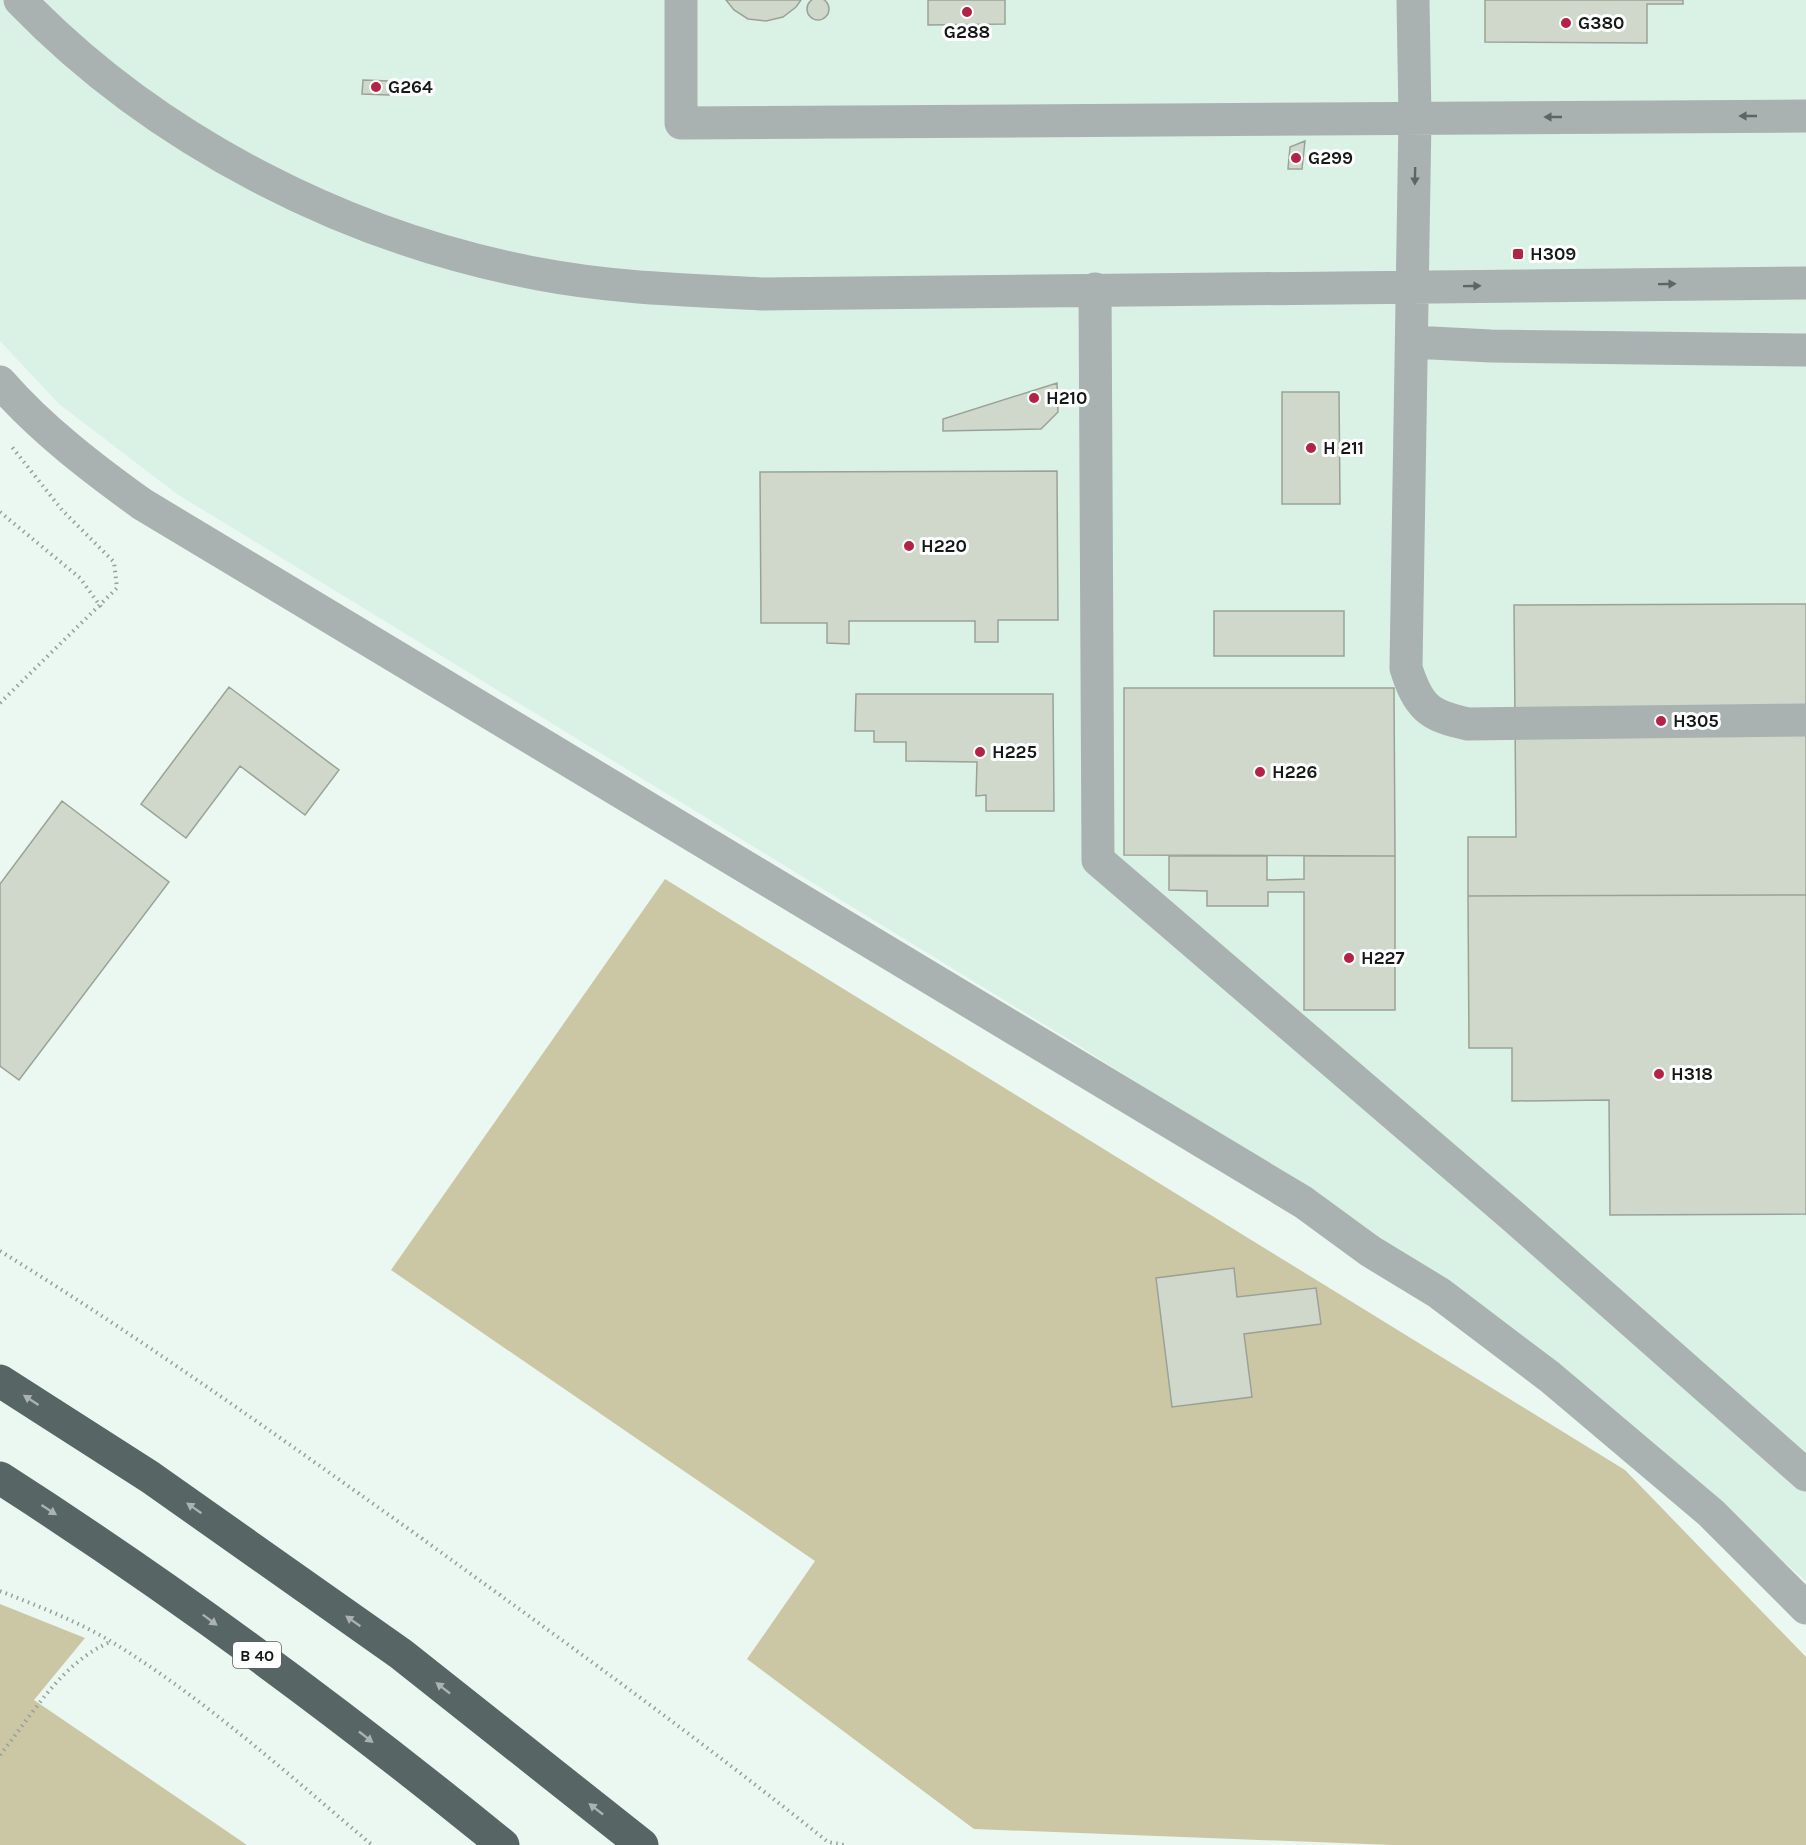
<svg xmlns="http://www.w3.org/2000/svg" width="1806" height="1845" font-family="Karla,sans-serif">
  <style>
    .built { fill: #daf1e5 }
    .green { fill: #cbc7a5 }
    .building { fill: #d0d8cb; stroke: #9aa296; stroke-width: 1.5 }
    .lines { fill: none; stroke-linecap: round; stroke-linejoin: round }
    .path { stroke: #95a09b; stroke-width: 4; stroke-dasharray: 1.5 4.5; stroke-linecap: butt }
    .minor { stroke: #aab1b1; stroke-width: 33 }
    .highway { stroke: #576665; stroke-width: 33 }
    .oneway { fill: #5f6564 }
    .oneway2 { fill: #abb2b2 }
    .poi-dot { fill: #b42248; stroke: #fff; stroke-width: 2 }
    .labels { text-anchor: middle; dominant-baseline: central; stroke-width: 6; stroke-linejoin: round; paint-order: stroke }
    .shield { fill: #fff; stroke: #5a5e5d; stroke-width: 1.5 }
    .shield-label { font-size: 16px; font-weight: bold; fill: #141917 }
    .poi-label { font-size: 18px; font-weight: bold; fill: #141917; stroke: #fff; text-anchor: start }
  </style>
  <rect width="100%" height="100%" fill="#eaf8f1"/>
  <path class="built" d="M0 0H1806V1581L1575 1384 1412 1259 1081 1047 177 494 59 404 0 341Z"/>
  <path class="green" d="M665 879 1625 1470 1806 1657V1845H1392L974 1829 747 1659 815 1561 391 1270Z
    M0 1604 85 1638 34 1700 247 1845H0Z"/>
  <path class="building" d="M807 9a11 11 0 1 1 22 0a11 11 0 1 1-22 0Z
    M726 0H801L796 7 783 17 766 21 748 19 734 10Z
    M928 0H1005V24L928 25Z
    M1485 0H1683V4H1647V43L1485 42Z
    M363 80 389 81V95L362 94Z
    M1305 141 1302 169H1288L1290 147Z
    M1057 383 1058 412 1041 429 943 431V419Z
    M1282 392H1339L1340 504H1282Z
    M1057 471 1058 620H998V642H975V621H849V644L827 643V623H761L760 472Z
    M1806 604V895L1468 896V837H1516L1514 605Z
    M1214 611H1344V656H1214Z
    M229 687 339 770 305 815 240 766 186 838 141 804Z
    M1124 688H1394L1395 856 1124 855Z
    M856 694H1053L1054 811H986V795L976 796 977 762 906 761V742H874V731H855Z
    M62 801 169 882 19 1080 0 1066V884Z
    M1169 856H1267V880L1304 879V856H1395V1010H1304V892H1268V906H1207V891L1169 890Z
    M1806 895V1214L1610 1215 1609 1100 1512 1101V1048H1469L1468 896Z
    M1234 1268 1237 1297 1316 1288 1321 1324 1244 1334 1252 1397 1172 1407 1156 1278Z"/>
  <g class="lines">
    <path class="path" d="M0 512 80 578 101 607
      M0 703 117 588 114 562 62 510 12 447
      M0 1251C141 1338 275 1434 410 1530 551 1632 692 1733 828 1842L846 1845
      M0 1591C38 1606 77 1621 112 1642 205 1699 289 1775 372 1845
      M0 1755C33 1714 61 1663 110 1642"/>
    <path class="minor" d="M20 0C156 141 347 238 539 274 612 288 687 290 761 294L1806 283
      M681 0V123L1806 116
      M1413 0 1415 118 1406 668C1418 706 1428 716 1468 724L1806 720
      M1095 289 1098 860 1515 1218 1806 1475
      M1412 342 1491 346 1806 350
      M0 382C41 429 92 468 142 504L1303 1202 1370 1251 1439 1293 1550 1377 1711 1513 1806 1608"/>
    <path class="highway" d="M0 1381 150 1477 401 1654 642 1845
      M0 1478C175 1590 342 1714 503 1845"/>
  </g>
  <defs><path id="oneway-solid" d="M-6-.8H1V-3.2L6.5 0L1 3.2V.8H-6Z" transform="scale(1.5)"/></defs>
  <g class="oneway">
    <use href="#oneway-solid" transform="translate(1748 116) rotate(180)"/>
    <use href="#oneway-solid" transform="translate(1553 117) rotate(180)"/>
    <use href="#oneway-solid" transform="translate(1415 176) rotate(91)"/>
    <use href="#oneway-solid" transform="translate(1667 284) rotate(-1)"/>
    <use href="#oneway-solid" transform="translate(1472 286) rotate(-1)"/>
  </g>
  <g class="oneway2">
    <use href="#oneway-solid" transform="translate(31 1400) rotate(-147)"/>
    <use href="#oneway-solid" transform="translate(194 1508) rotate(-145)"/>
    <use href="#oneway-solid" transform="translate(49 1510) rotate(33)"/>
    <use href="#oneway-solid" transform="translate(210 1620) rotate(37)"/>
    <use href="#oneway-solid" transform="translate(353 1621) rotate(-145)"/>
    <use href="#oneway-solid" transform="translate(443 1688) rotate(-142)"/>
    <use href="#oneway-solid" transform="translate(366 1737) rotate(38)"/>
    <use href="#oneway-solid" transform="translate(596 1809) rotate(-142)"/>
  </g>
  <g class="poi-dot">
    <circle cx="967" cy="12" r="6"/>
    <circle cx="1566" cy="23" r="6"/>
    <circle cx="376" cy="87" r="6"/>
    <circle cx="1296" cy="158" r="6"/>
    <rect x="1512" y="248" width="12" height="12" rx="3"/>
    <circle cx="1034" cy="398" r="6"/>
    <circle cx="1311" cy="448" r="6"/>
    <circle cx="909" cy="546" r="6"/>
    <circle cx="1661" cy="721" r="6"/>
    <circle cx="980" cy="752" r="6"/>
    <circle cx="1260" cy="772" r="6"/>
    <circle cx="1349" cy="958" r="6"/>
    <circle cx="1659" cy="1074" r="6"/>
  </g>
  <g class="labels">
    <rect class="shield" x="233" y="1642" width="48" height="26" rx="4.5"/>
    <g class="shield-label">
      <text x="257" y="1655">B 40</text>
    </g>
    <g class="poi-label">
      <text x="1578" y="23">G380</text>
      <text x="967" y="32" text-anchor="middle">G288</text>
      <text x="388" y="87">G264</text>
      <text x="1308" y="158">G299</text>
      <text x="1530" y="254">H309</text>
      <text x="1046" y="398">H210</text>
      <text x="1323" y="448">H 211</text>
      <text x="921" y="546">H220</text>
      <text x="1673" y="721">H305</text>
      <text x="992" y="752">H225</text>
      <text x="1272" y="772">H226</text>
      <text x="1361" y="958">H227</text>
      <text x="1671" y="1074">H318</text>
    </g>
  </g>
</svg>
